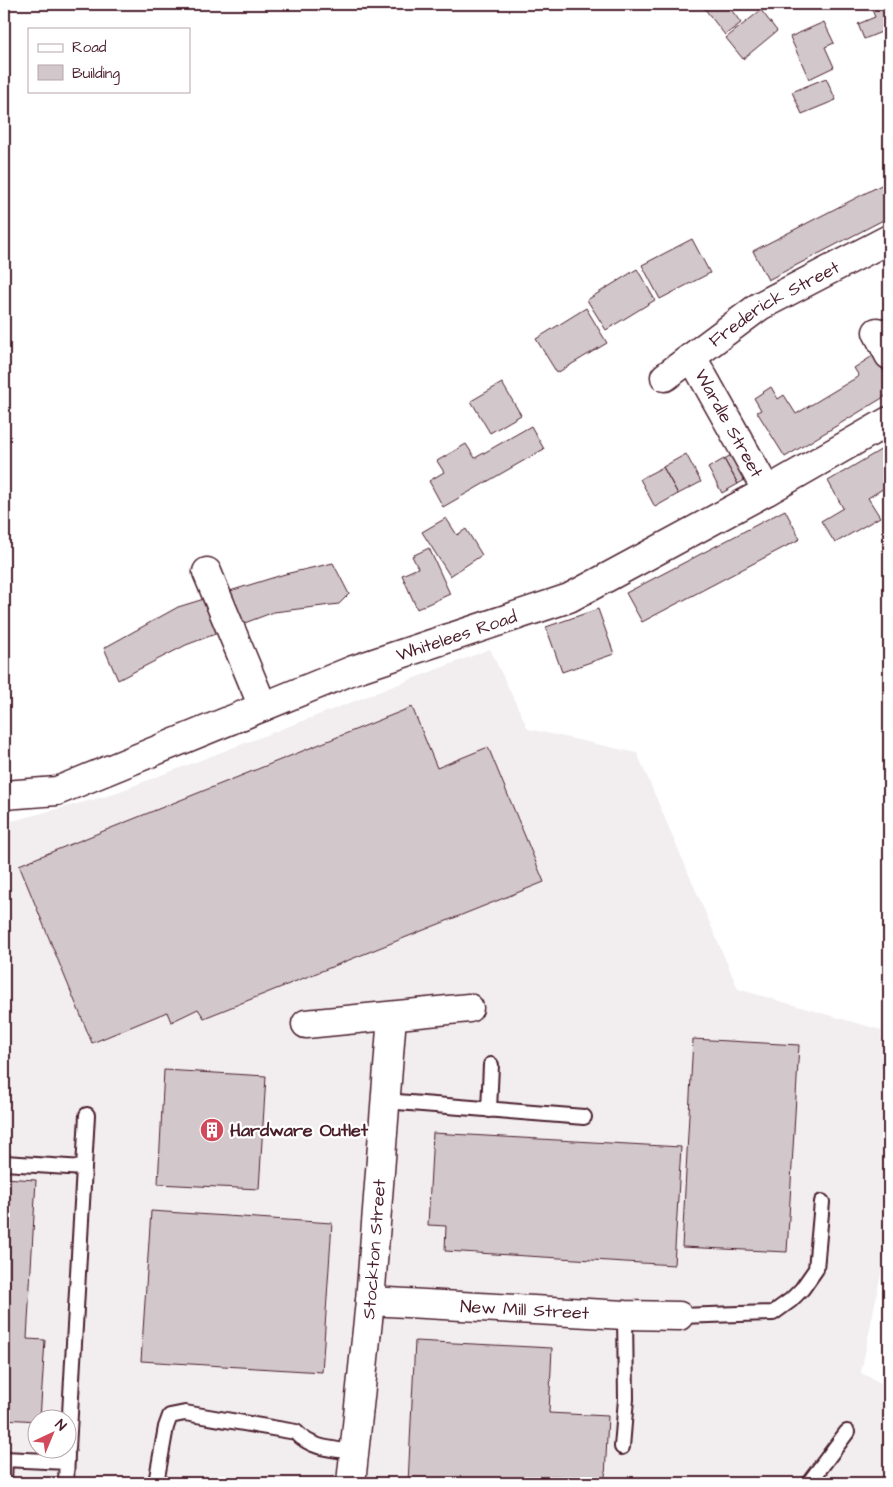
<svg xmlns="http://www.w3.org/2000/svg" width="893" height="1487" font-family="'Architects Daughter',sans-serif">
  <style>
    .built { fill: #f2eeef; fill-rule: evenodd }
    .building { fill: #d2c7cb; stroke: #4a1f2b }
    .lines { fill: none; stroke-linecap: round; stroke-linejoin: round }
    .lane-casing { stroke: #4a1f2b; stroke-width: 18 }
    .street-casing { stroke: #4a1f2b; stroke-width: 31 }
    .lane { stroke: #fff; stroke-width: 14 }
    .street { stroke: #fff; stroke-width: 28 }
    .labels { text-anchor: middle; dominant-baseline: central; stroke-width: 4.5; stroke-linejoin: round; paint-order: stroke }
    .street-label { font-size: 18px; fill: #4a1f2b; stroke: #fff }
    .poi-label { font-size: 18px; font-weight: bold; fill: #4a1f2b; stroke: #fff; text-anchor: start }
  </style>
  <rect width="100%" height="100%" fill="#fff"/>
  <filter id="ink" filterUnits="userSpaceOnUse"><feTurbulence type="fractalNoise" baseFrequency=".02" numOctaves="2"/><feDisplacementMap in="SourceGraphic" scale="10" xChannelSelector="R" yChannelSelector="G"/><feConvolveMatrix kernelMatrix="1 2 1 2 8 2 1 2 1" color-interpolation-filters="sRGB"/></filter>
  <g filter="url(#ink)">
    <path class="built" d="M490 649 528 729 637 753 738 989 881 1030 889 1155V1234L861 1373 889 1387V1483H4V823L107 796ZM38 1420H68V1450H38Z"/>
    <path class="building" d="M701 4H736L730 8 741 23 725 35Z
      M872 4H889V29L864 39 858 24 875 17 870 5Z
      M761 10 777 31 743 59 726 38Z
      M824 22 834 43 825 47 834 67 809 79 790 37Z
      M889 41V57L884 44Z
      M826 78 836 100 802 114 792 92Z
      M889 181V217L768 280 753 251Z
      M692 239 710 273 660 299 642 265Z
      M637 269 655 300 606 330 587 300Z
      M586 308 607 343 557 373 536 339Z
      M874 355 889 380V394L785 457 757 412 761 410 754 398 771 387 778 399 784 395 796 414 859 376 854 368Z
      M502 383 521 415 490 433 471 401Z
      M531 426 544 449 443 507 429 481 444 472 437 461 466 444 475 458Z
      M889 445V485L868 498 880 517 835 543 821 521 843 508 828 481Z
      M739 451 753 475 738 484 724 459Z
      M686 454 701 482 678 494 663 467Z
      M724 459 738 484 722 493 708 468Z
      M663 467 678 494 655 507 640 479Z
      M785 510 800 539 642 622 626 593Z
      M446 518 457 535 466 529 482 555 450 576 422 532Z
      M429 548 450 594 417 609 402 575 418 568 412 556Z
      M333 563 349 594 339 604 274 612 186 645 118 680 104 648 178 607 285 574Z
      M598 609 614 654 562 672 546 627Z
      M412 707 437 768 488 747 544 882 204 1018 198 1009 171 1022 167 1012 92 1043 19 865Z
      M693 1039 799 1045 787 1252 682 1247Z
      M164 1070 266 1076 259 1189 158 1184Z
      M433 1133 681 1147 674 1265 445 1251 446 1226 428 1225Z
      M4 1178 36 1180 27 1339 45 1340 40 1420H38V1421L4 1419Z
      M151 1211 332 1223 322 1372 141 1361Z
      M415 1341 552 1348 549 1413 608 1416 605 1478 551 1476V1483H408Z
      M831 1479 842 1483H829Z"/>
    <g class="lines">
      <g class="lane-casing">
        <path id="lane" d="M385 1101 584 1117
          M489 1110 491 1065
          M4 1163 84 1168
          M679 1316 773 1313 791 1300 802 1289 816 1269 822 1202
          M622 1447 626 1399 625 1315
          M68 1449 87 1115
          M4 1459 67 1462
          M4 1481 5 1459
          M66 1483 67 1454
          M156 1483 166 1427 170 1416 185 1413 296 1432C311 1449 333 1449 355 1452
          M809 1483 847 1432"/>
      </g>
      <g class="street-casing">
        <g id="street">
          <path d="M877 332 889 355"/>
          <path id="s1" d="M692 357 767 491"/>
          <path id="s2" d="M665 377 760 306 889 239"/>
          <path d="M207 572 263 707"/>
          <path id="s3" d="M4 795 57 791 353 670 569 598 767 491 889 421"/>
          <path d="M306 1024 469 1008"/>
          <path id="s4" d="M370 1301 625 1315 679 1316"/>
          <path id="s5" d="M351 1483 370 1301 392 1016"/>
        </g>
      </g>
      <use href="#lane" class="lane"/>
      <use href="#street" class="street"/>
    </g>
  </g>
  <defs>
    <g id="building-disc" transform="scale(1.25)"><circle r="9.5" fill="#d1495b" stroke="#fff"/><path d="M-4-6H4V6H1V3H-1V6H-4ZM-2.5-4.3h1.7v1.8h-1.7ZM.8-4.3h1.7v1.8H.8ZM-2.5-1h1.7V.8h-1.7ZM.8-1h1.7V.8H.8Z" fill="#fff"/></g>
  </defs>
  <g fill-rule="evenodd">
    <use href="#building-disc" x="212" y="1130"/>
  </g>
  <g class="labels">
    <g class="street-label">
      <text stroke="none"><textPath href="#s2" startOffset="132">Frederick Street</textPath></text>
      <text stroke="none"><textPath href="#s1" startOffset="76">Wardle Street</textPath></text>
      <text stroke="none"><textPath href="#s3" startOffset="482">Whitelees Road</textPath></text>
      <text stroke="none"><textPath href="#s5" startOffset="235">Stockton Street</textPath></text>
      <text stroke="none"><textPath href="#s4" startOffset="155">New Mill Street</textPath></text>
    </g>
    <g class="poi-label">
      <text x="230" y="1130">Hardware Outlet</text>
    </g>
  </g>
  <rect width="893" height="1487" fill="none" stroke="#fff" stroke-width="20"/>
  <rect x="10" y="10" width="873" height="1467" fill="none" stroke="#4a1f2b" stroke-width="2" filter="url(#ink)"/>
  <rect x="28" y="28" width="162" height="65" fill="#ffffff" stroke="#b7a5aa"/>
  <rect x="38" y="44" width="25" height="8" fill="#ffffff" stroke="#b7a5aa"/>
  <text x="72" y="52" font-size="15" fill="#4a1f2b">Road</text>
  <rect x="38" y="65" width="25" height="15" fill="#d2c7cb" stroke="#b7a5aa"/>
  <text x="72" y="78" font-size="15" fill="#4a1f2b">Building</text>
  <g transform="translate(52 1434) rotate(44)"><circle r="24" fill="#ffffff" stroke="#b7a5aa"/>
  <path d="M0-4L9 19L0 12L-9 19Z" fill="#d1495b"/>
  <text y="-8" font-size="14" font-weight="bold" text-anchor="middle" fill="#4a1f2b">N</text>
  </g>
</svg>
